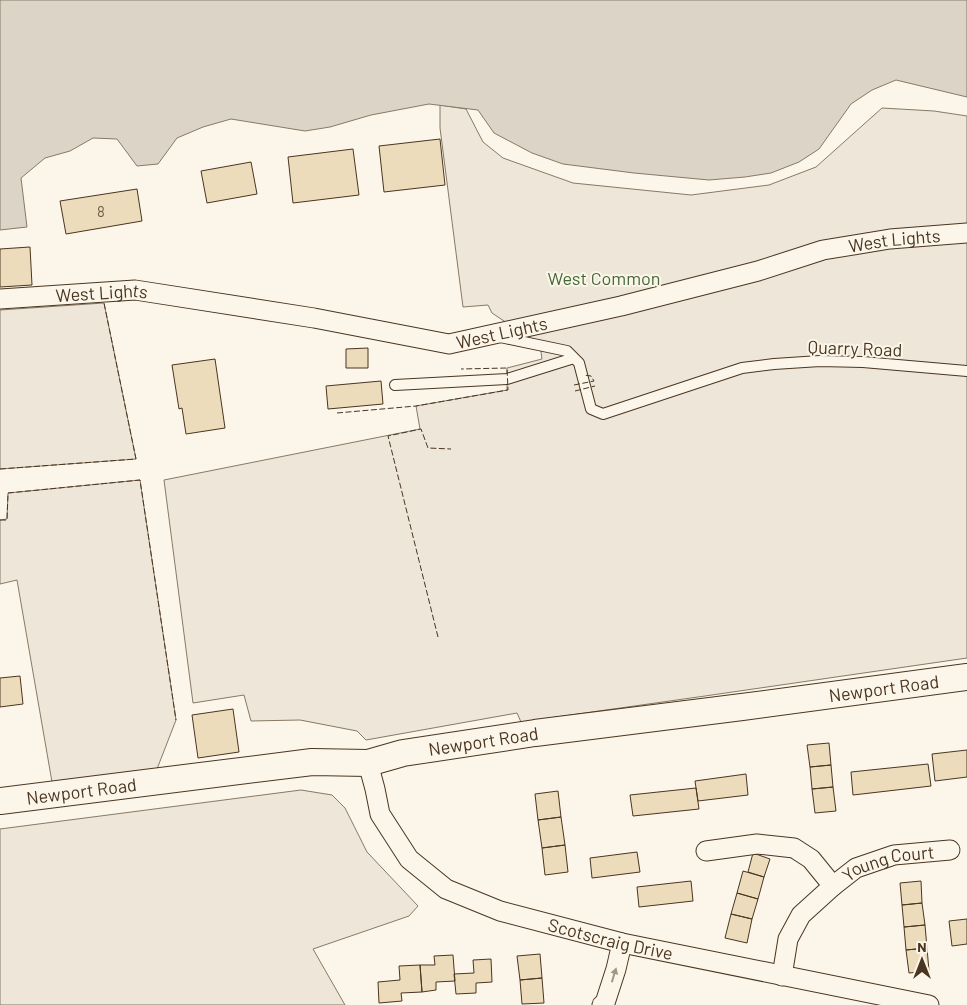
<svg xmlns="http://www.w3.org/2000/svg" width="967" height="1005" font-family="Barlow,sans-serif">
  <style>
    .green { fill: #ede6d9; stroke: #887966 }
    .water { fill: #dcd4c6; stroke: #887966 }
    .building { fill: #ecdcbc; stroke: #4a3520 }
    .lines { fill: none; stroke-linecap: round; stroke-linejoin: round }
    .service-casing { stroke: #4a3520; stroke-width: 12 }
    .minor-casing { stroke: #4a3520; stroke-width: 21 }
    .secondary-casing { stroke: #4a3520; stroke-width: 28 }
    .service { stroke: #fbf6e9; stroke-width: 10 }
    .minor { stroke: #fbf6e9; stroke-width: 19 }
    .secondary { stroke: #fbf6e9; stroke-width: 26 }
    .fence { stroke: #4a3520; stroke-width: 1; stroke-dasharray: 6 2.5; stroke-linecap: butt }
    .oneway { fill: #a29684 }
    .labels { text-anchor: middle; dominant-baseline: central; stroke-width: 4; stroke-linejoin: round; paint-order: stroke }
    .number-label { font-size: 15px; fill: #725f47 }
    .street-label { font-size: 18px; fill: #4a3520; stroke: #fbf6e9 }
    .park-label { font-size: 18px; fill: #436837; stroke: #fbf6e9 }
  </style>
  <rect width="100%" height="100%" fill="#fbf6e9"/>
  <path class="green" d="M440 105 466 109 483 142 503 158 573 183 691 195 769 185 816 167 882 108 934 111 967 116V658L705 696 521 722 517 713 366 740 357 731 300 720 251 721 244 695 193 703 164 480 420 429 416 406 507 390V368L542 359 540 345 492 313 488 305 463 307 440 128Z
    M104 303 136 459 0 469V310Z
    M140 480 176 720 157 769 52 782 17 580 0 584V520L7 519 8 493Z
    M301 790 332 795 345 808 367 852 418 906 409 916 313 949 345 1005H0V829Z"/>
  <path class="water" d="M0 0H967V97L896 80 872 90 851 104 819 149 799 162 771 173 745 177 709 180 634 173 563 164 532 153 494 133 478 110 429 104 371 115 330 127 305 131 231 119 203 127 177 138 158 164 137 166 117 139 93 138 70 151 45 158 21 178 27 227 0 230Z"/>
  <path class="building" d="M440 139 445 185 384 192 379 146Z
    M353 149 359 195 293 203 288 157Z
    M251 162 257 194 207 203 201 171Z
    M137 189 142 221 66 234 60 201Z
    M30 247 32 285 0 287V249Z
    M368 348V368H346V349Z
    M215 359 225 428 186 434 182 408 179 409 172 365Z
    M381 381 383 404 328 409 326 386Z
    M20 676 23 704 0 707V678Z
    M233 709 239 752 198 758 192 715Z
    M829 743 831 765 810 767 807 745Z
    M967 750V777L935 781 932 754Z
    M928 764 931 786 853 795 851 772Z
    M831 765 833 787 812 789 810 767Z
    M746 774 748 795 698 801 695 781Z
    M833 787 836 811 815 813 812 789Z
    M696 788 699 809 633 816 630 795Z
    M558 791 561 817 538 820 535 794Z
    M561 817 565 845 542 848 538 820Z
    M565 845 568 872 545 875 542 848Z
    M637 852 640 872 592 878 590 858Z
    M753 853 770 859 764 877 748 872Z
    M743 871 764 877 758 899 737 893Z
    M691 881 693 901 639 907 637 887Z
    M921 881 922 903 902 905 900 883Z
    M737 893 758 899 752 919 731 914Z
    M922 903 925 925 904 927 902 905Z
    M731 914 752 919 747 943 725 938Z
    M967 919V944L952 946 949 921Z
    M925 925 927 948 906 950 904 927Z
    M927 948 929 971 909 973 906 950Z
    M540 954 542 978 520 980 517 956Z
    M453 955 455 981 436 982V990L422 992 420 965H435L434 956Z
    M491 959 492 982 476 983V993L456 994 454 974 474 973 473 960Z
    M420 965 422 992 401 993 402 1001 379 1003 378 982 400 980 399 966Z
    M542 978 544 1003 522 1004 520 980Z"/>
  <g class="lines">
    <g class="service-casing">
      <path id="service" d="M500 337 567 351 579 363 591 409 603 414 742 368 774 364 820 361 863 362 967 371
        M395 385 507 379 574 358"/>
    </g>
    <g class="minor-casing">
      <g id="minor">
        <path id="s1" d="M0 299 135 290 314 318 449 344 621 306 758 271 823 250 890 239 967 233"/>
        <path id="s2" d="M368 763 375 789 380 814 409 859 446 889 500 911 622 943 929 1005"/>
        <path d="M706 851 757 844 794 848 811 859 833 886 801 915 788 939 782 976"/>
        <path id="s3" d="M833 886 856 868 894 855 950 850"/>
        <path d="M602 1005 605 1003 616 969 622 943"/>
      </g>
    </g>
    <g class="secondary-casing">
      <g id="secondary">
        <path id="s4" d="M0 801 312 762 368 763 403 753 535 733 742 707 967 677"/>
      </g>
    </g>
    <use href="#service" class="service"/>
    <use href="#minor" class="minor"/>
    <use href="#secondary" class="secondary"/>
    <path class="fence" d="M574 385 594 381 591 376 584 375
      M575 391 595 386
      M337 413 416 406 508 390 507 368 461 369
      M0 469 136 459 104 303
      M0 520H7L8 493 140 480 176 720
      M438 637 388 436 421 429 428 448 451 449"/>
  </g>
  <defs><path id="oneway-solid" d="M-6-.8H1V-3.2L6.5 0L1 3.2V.8H-6Z" transform="scale(1.25)"/></defs>
  <use class="oneway" href="#oneway-solid" transform="translate(614 975) rotate(-73)"/>
  <g class="labels">
    <g class="number-label">
      <text x="101" y="211">8</text>
    </g>
    <g class="street-label">
      <text stroke="none"><textPath href="#s1" startOffset="912">West Lights</textPath></text>
      <text stroke="none"><textPath href="#s1" startOffset="102">West Lights</textPath></text>
      <text stroke="none"><textPath href="#s1" startOffset="508">West Lights</textPath></text>
      <text transform="translate(855 348) rotate(2)">Quarry Road</text>
      <text stroke="none"><textPath href="#s4" startOffset="892">Newport Road</textPath></text>
      <text stroke="none"><textPath href="#s4" startOffset="488">Newport Road</textPath></text>
      <text stroke="none"><textPath href="#s4" startOffset="82">Newport Road</textPath></text>
      <text stroke="none"><textPath href="#s3" startOffset="62">Young Court</textPath></text>
      <text stroke="none"><textPath href="#s2" startOffset="326">Scotscraig Drive</textPath></text>
    </g>
    <g class="park-label">
      <text x="604" y="278">West Common</text>
    </g>
  </g>
  <g transform="translate(922 960)" stroke="#fbf6e9" stroke-width="4" paint-order="stroke">
  <path d="M0-4L9 19L0 12L-9 19Z" fill="#4a3520"/>
  <text y="-8" font-size="14" font-weight="bold" text-anchor="middle" fill="#4a3520">N</text>
  </g>
</svg>
